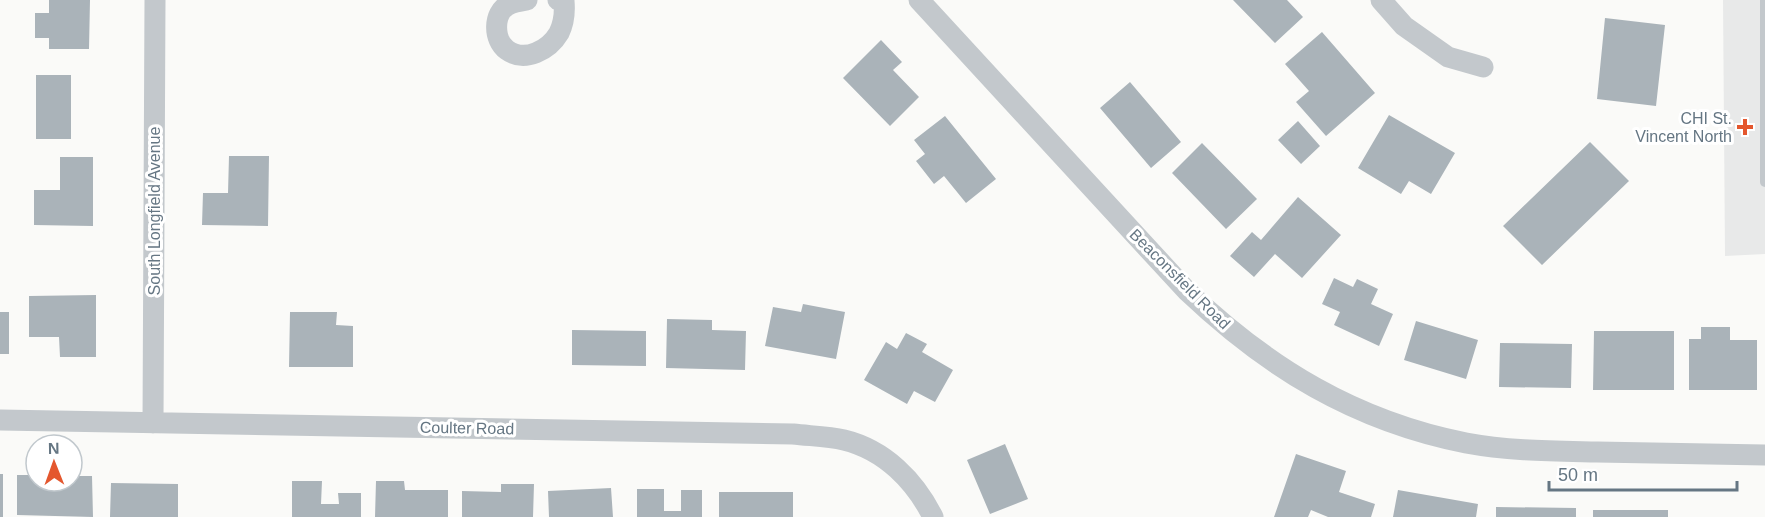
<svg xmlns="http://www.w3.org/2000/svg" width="1765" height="517" font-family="Helvetica,sans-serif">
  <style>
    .built { fill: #e8e9e9 }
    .building { fill: #aab3b9 }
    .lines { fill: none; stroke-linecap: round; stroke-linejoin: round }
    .service { stroke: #c3c8cc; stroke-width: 10 }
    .minor { stroke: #c3c8cc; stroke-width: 21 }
    .poi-dot { fill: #e4572e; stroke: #fff; stroke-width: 2 }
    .labels { text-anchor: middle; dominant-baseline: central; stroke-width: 6; stroke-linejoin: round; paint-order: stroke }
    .poi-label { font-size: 16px; fill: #657683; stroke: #fff; text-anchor: end }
    .street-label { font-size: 16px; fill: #657683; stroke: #fff }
  </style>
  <rect width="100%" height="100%" fill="#fafaf8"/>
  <path class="built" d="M1723 0H1765V254L1725 256Z"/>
  <path class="building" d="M49 0H90L89 49H49V38H35V13H49Z
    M1233 0H1287L1303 17 1275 43Z
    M1605 18 1665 25 1656 106 1597 99Z
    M1322 32 1375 93 1326 136 1296 102 1309 91 1285 64Z
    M881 40 902 62 893 70 919 97 890 126 843 78Z
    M36 75H71V139H36Z
    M1130 82 1181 142 1151 168 1100 108Z
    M1389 115 1455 153 1431 194 1409 181 1401 194 1358 168Z
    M945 116 996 179 966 203 944 176 934 184 916 161 925 154 914 140Z
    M1298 121 1320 146 1301 164 1278 140Z
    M1590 142 1629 181 1542 265 1503 226Z
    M1202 143 1257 199 1226 229 1172 173Z
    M229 156H269L268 226 202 225 203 193H228Z
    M60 157H93V226L34 225V190H60Z
    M1298 197 1341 235 1302 278 1275 254 1254 277 1230 256 1252 232 1261 240Z
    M1334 278 1353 287 1357 279 1378 289 1371 304 1393 314 1379 346 1334 325 1340 312 1322 304Z
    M96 295V357H60L59 337H29V296Z
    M803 304 845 312 836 359 765 346 773 307 801 312Z
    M0 312H9V354H0Z
    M290 312H337L336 325 353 326V367H289Z
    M667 319 712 320V330L746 331 745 370 666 368Z
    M1416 321 1478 340 1466 379 1404 360Z
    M1701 327H1730V340H1757V390H1689V339H1701Z
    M572 330 646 331V366L572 365Z
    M1594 331H1674V390H1593Z
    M906 333 927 344 922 352 953 370 935 402 914 391 907 404 864 380 886 342 897 349Z
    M1500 343 1572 344 1571 388 1499 387Z
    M1005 444 1028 499 990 514 967 460Z
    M1296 454 1346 471 1339 492 1375 504 1371 517H1328L1311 510 1308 517H1274Z
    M0 474H3V517H0Z
    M17 475H36V481H72V476H92L93 517 17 515Z
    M292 481H322L321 504H339L338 493H361V517H292Z
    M376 481H404L405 490H448V517H375Z
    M111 483 178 484V517H110Z
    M501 484H534L533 517H462V491L501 492Z
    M611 488 613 517H549L548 491Z
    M637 489H664V511H681V490H702V517H637Z
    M1398 490 1478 504 1476 517H1393Z
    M719 492H793V517H719Z
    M1496 507 1576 508V517H1496Z
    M1593 510H1668V517H1593Z"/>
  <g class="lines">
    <path class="service" d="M1765 0V182"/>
    <path class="minor" d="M527 0C521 1 514 2 508 5 493 13 493 40 507 50 525 63 549 50 559 33 564 23 565 12 564 1L558 0
      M919 0 1187 291C1268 368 1355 421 1466 443 1509 451 1553 451 1597 452 1653 453 1709 454 1765 455
      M1381 0 1404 26 1448 57 1483 67
      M0 420 793 434C809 436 828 436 844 440 885 450 915 481 933 517
      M153 423 155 0"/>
  </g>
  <path class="poi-dot" d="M1742 118h6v6h6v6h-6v6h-6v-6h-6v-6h6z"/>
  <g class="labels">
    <g class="poi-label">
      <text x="1732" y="118">CHI St.<tspan x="1732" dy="18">Vincent North</tspan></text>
    </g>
    <g class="street-label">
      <text transform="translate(154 211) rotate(-90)">South Longfield Avenue</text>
      <text transform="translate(1180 279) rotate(45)">Beaconsfield Road</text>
      <text transform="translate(467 428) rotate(1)">Coulter Road</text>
    </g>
  </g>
  <g transform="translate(54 463) rotate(359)"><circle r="28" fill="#ffffff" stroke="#c1c8cd" stroke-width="1.5"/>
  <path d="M0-4.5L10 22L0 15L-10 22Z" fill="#e4572e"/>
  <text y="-9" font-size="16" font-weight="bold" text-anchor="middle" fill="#657683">N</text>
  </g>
  <path d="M1549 481v9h188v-9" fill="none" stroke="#657683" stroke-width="3"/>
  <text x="1558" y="481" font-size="18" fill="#657683" stroke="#ffffff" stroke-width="4.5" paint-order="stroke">50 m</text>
</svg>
